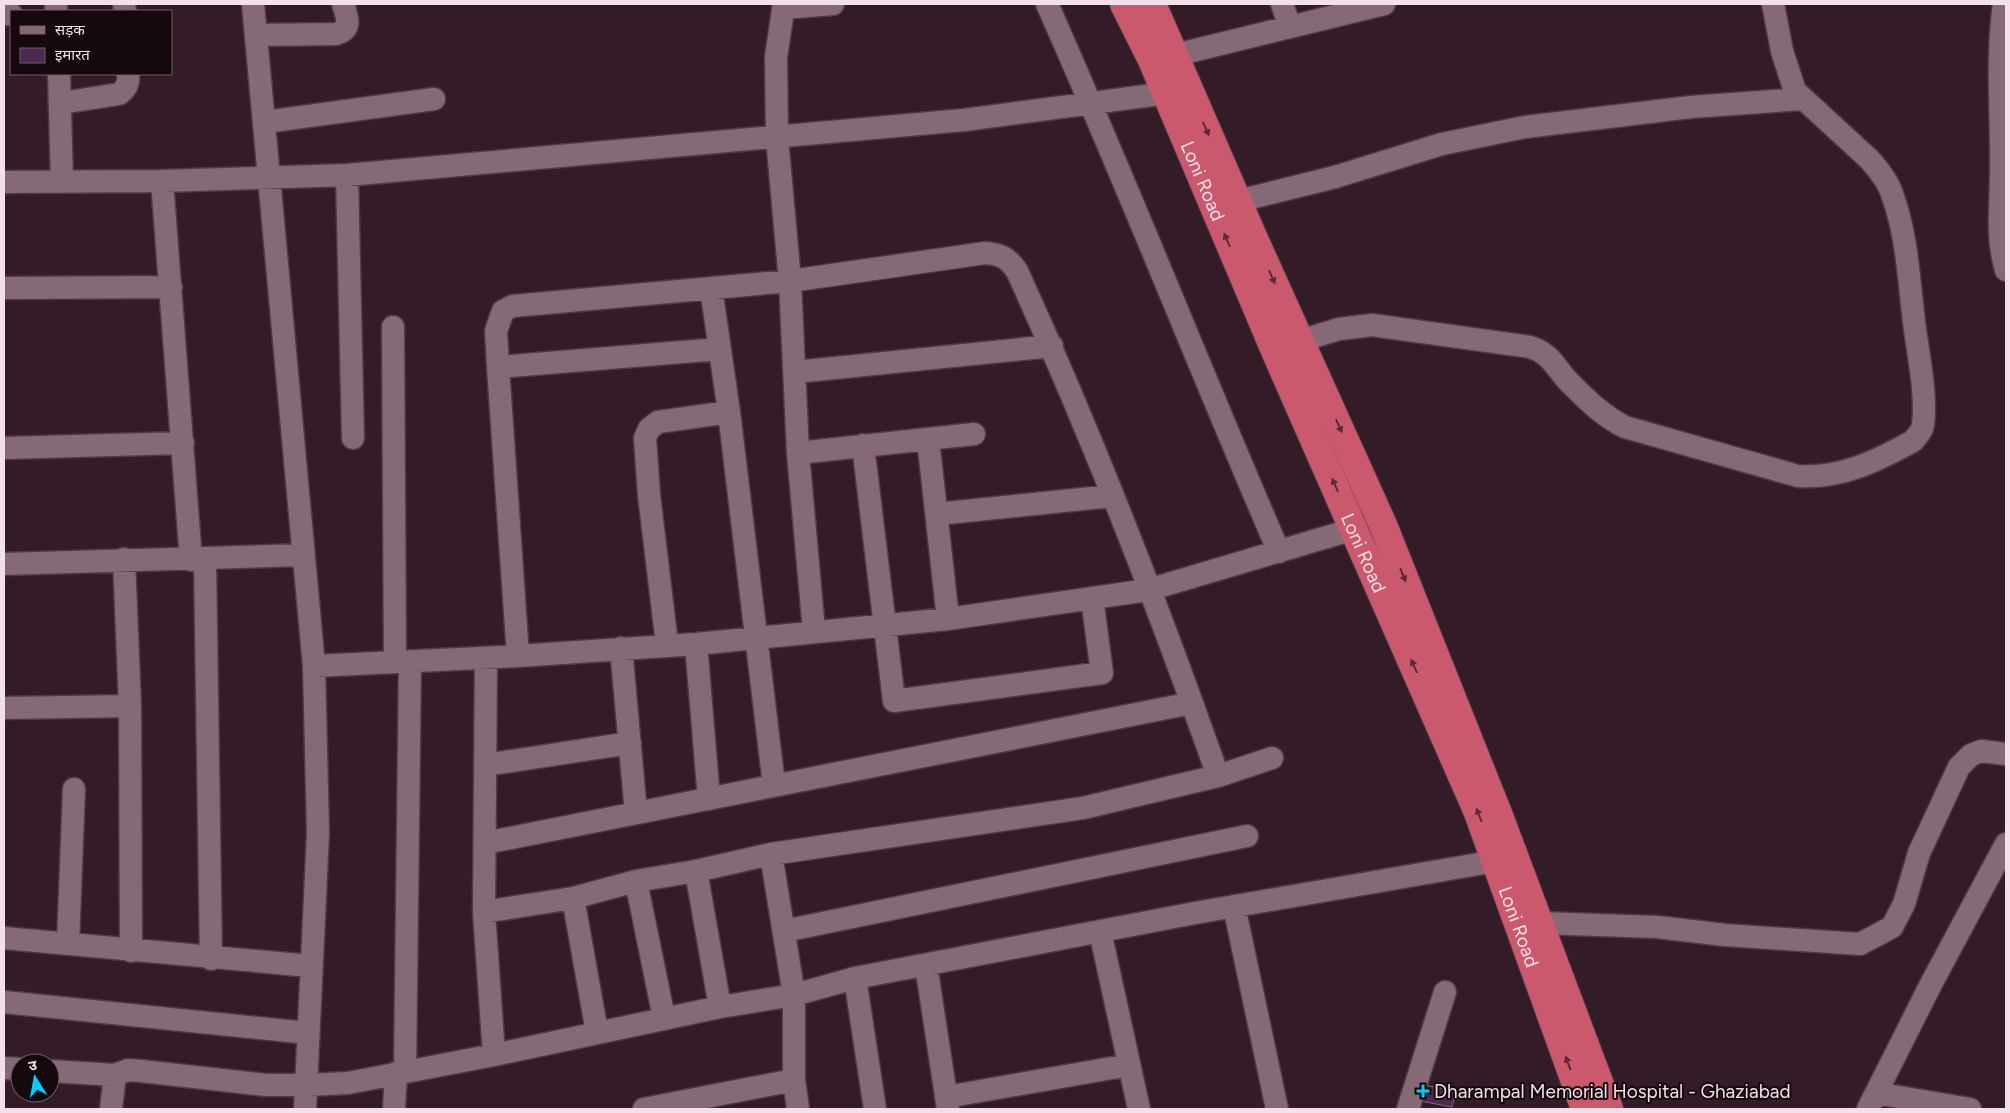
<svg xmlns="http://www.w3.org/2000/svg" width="2010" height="1113" font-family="Figtree,'Noto Sans Devanagari',sans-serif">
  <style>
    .building { fill: #4b2951; stroke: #7b677e }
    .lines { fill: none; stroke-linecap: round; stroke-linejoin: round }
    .minor-casing { stroke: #4e3a45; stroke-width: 25 }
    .highway-casing { stroke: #4e3a45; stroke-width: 30 }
    .minor { stroke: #866977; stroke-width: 22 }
    .highway { stroke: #cb596d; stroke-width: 28 }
    .oneway { fill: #5d2935 }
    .poi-dot { fill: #00cbf9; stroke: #14090f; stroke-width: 2 }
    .labels { text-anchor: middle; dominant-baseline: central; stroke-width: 4; stroke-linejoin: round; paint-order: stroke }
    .street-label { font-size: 19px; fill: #f2e1ea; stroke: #14090f }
    .poi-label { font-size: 19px; fill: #f2e1ea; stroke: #14090f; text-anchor: start }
  </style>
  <rect width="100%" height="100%" fill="#331b28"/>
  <path class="building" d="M1418 1084 1456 1091 1452 1107 1415 1100Z"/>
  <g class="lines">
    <g class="minor-casing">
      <path id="minor" d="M56 4V11
        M124 4 125 11
        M253 4 314 666 318 833 305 1109
        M784 4 776 57 777 138 790 281 798 453 814 631
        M1047 4C1128 185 1200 370 1279 552
        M1282 4 1290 27
        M2004 4C1996 59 2002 116 2001 172 2001 206 1996 236 2006 270
        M783 8 833 4
        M4 14H11
        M256 35 336 34C353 29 347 17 343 4
        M1159 59 1384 4
        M59 74 62 182
        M61 103 119 94C127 88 129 83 128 74
        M265 122 434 99
        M347 175 353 438
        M162 181 191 560
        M4 182 162 181 347 175 964 120 1183 91
        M1238 201 1335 177 1442 144 1525 127 1691 107 1803 99
        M4 288 171 287
        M711 288 729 412 774 785
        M393 327 395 662
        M1286 348 1300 341 1339 329 1372 325 1530 347C1551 353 1556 369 1570 383 1587 400 1603 416 1625 427L1798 476C1840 479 1877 461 1913 441 1917 436 1922 432 1923 425 1927 394 1918 354 1914 322 1909 281 1907 234 1892 194 1888 181 1879 170 1869 159L1795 91 1782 51 1773 4
        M498 367 719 349
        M795 372 1052 346
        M928 439 948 619
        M863 445 894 701 1102 673 1092 598
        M4 448 183 443
        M798 453 974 434
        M937 514 1112 496
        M124 559 130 706 131 951
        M205 560 211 959
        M4 564 303 555
        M667 644 649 495 645 438 649 429 658 422 729 412
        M696 644 709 799
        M621 648 636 813
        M518 656 498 367 496 331 503 311 513 306 790 281 985 253C1001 254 1008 258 1017 271 1092 435 1158 605 1218 776
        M486 658 484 912 494 1055
        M314 666 518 656 696 644 948 619 1148 590 1354 529
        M4 708 130 706
        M485 765 630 743
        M485 843 1192 703
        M771 854 794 995V1080L798 1109
        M696 871 720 1007
        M636 881 664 1018
        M573 898 597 1032
        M1234 906 1277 1109
        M484 912 573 898 636 881 696 871 771 854 1083 808 1218 776 1272 758
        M1540 923 1657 927 1725 935 1860 944 1892 927 1904 904 1919 853 1959 767 1971 755 1981 751 2006 754
        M784 931 1247 836
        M1100 931 1139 1109
        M4 938 310 966
        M68 944 74 789
        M926 965 948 1109
        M855 978 875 1109
        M4 1002 308 1033
        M4 1068 20 1069
        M50 1071 115 1075 128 1070 141 1071 266 1085H306L348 1083 494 1055 720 1007 794 995 855 978 1195 913 1496 861
        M405 1072 410 661
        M1876 1093 1970 1109
        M946 1097 1129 1065
        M111 1109 115 1075
        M394 1109 396 1073
        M644 1109 794 1080
        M1408 1109 1445 992
        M1868 1109 1930 986 2006 844"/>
    </g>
    <g class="highway-casing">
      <g id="highway">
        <path id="s1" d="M1124 4 1152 60 1276 353 1477 810 1585 1109"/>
        <path d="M1152 4 1254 239 1383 525 1499 816 1609 1109"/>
      </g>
    </g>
    <use href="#minor" class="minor"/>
    <use href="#highway" class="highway"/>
  </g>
  <defs><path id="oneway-solid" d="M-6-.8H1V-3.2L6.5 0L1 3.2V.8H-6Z" transform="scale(1.25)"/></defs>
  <g class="oneway">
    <use href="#oneway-solid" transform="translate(1206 129) rotate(66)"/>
    <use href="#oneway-solid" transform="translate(1227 240) rotate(-113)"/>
    <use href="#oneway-solid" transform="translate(1272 277) rotate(66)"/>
    <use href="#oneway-solid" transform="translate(1339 426) rotate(66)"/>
    <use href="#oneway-solid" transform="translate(1335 485) rotate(-114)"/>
    <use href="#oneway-solid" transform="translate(1403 575) rotate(68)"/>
    <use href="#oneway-solid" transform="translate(1414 666) rotate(-114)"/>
    <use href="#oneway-solid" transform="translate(1479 815) rotate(-111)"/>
    <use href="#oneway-solid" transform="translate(1568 1063) rotate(-110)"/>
  </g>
  <path class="poi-dot" d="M1420.5 1083.5h5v5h5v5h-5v5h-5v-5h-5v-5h5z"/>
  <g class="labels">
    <g class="street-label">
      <text stroke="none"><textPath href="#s1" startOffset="194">Loni Road</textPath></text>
      <text stroke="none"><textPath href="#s1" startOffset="599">Loni Road</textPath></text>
      <text stroke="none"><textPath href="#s1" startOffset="1004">Loni Road</textPath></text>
    </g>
    <g class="poi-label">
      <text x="1434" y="1091">Dharampal Memorial Hospital - Ghaziabad</text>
    </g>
  </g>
  <rect width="2010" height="1113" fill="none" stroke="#f2e1ea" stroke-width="10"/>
  <rect x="10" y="10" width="162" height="65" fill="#14090f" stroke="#6d5f67"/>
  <rect x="20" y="26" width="25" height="8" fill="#866977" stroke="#6d5f67"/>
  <text x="55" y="35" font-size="15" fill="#f2e1ea">सड़क</text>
  <rect x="20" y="48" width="25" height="15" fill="#4b2951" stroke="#6d5f67"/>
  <text x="55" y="60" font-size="15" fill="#f2e1ea">इमारत</text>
  <g transform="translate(35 1078) rotate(349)"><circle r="24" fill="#14090f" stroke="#6d5f67"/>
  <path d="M0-4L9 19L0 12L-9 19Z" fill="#00cbf9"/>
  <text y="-8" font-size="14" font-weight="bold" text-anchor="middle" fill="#f2e1ea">उ</text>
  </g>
</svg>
